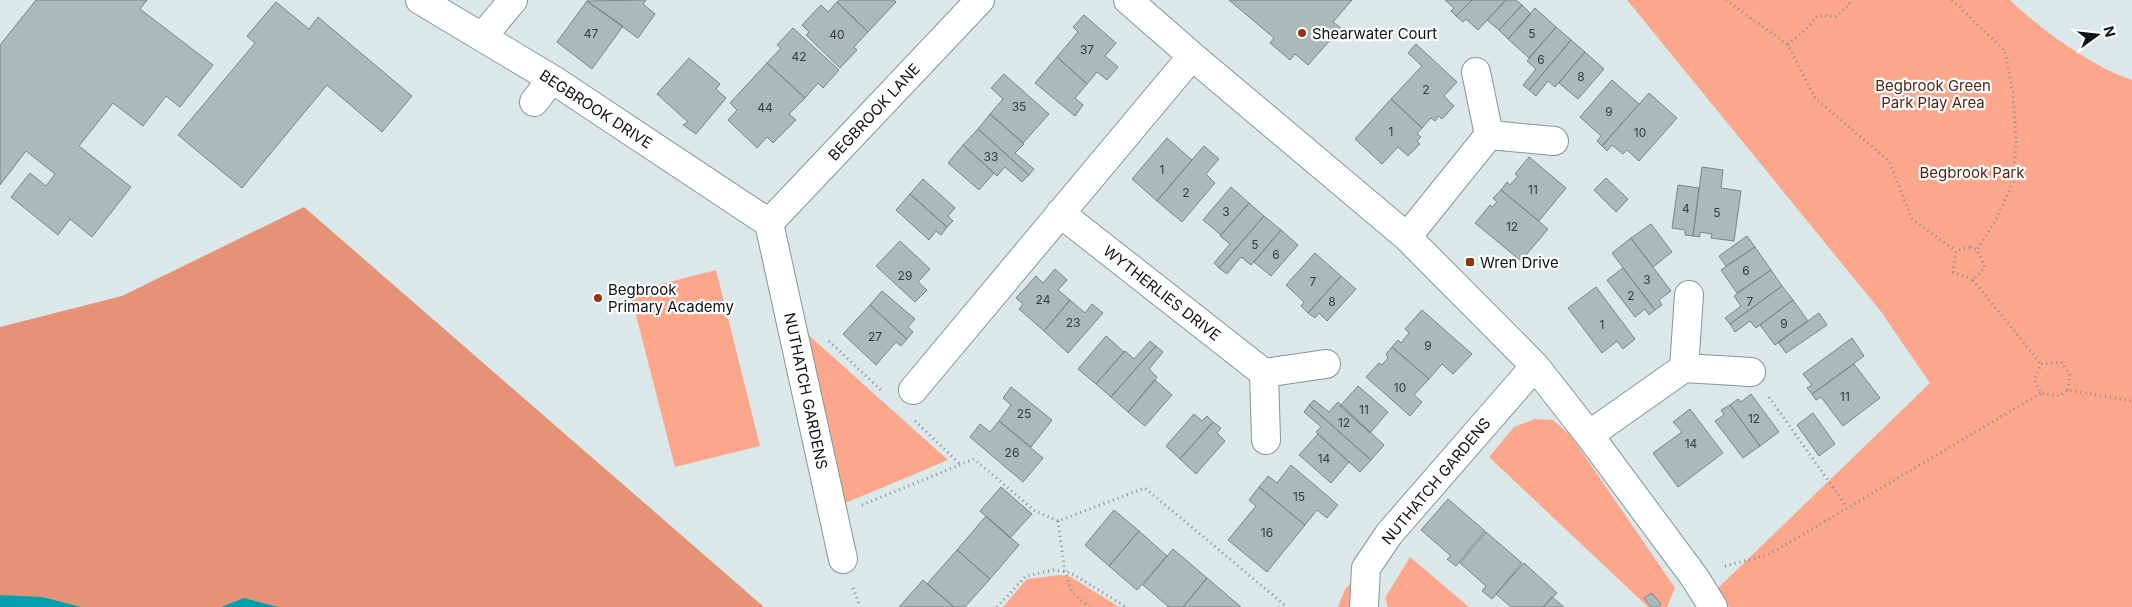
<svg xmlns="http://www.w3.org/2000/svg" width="2132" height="607" font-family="Inter,sans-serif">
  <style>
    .green { fill: #fca78b }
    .forest { fill: #e69277 }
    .water { fill: #009fad }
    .building { fill: #abb9ba; stroke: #798688 }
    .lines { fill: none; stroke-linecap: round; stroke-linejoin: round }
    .minor-casing { stroke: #879597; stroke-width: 30 }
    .path { stroke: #838e8f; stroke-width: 3; stroke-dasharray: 1 4; stroke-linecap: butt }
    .minor { stroke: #fff; stroke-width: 28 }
    .poi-dot { fill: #99340a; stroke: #fff; stroke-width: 2 }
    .labels { text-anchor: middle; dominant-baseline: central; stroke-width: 4.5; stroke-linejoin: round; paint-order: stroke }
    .number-label { font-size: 12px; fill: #343c3c }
    .poi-label { font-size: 15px; fill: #0d1212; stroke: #fff; text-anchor: start }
    .park-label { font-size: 15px; fill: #541f0d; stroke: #fff }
    .street-label { font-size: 15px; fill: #0d1212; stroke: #fff }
  </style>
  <rect width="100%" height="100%" fill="#dae8ea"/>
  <path class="green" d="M1627 0H2010C2040 29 2092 67 2132 80V607H1729L1717 589 1930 383 1879 309Z
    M716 270 760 446 675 467 630 292Z
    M803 330 948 460 843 504Z
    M1535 419 1553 420 1571 436 1675 588 1667 607H1648L1489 457 1514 427Z
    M1410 557 1469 607H1388L1385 598Z
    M1060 575 1071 577 1119 607H1003L1027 579Z
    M1351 583 1350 607H1338L1345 589Z"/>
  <path class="forest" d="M304 207 764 607H0V327L122 296Z"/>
  <path class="water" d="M0 595 42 597 81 607H0Z
    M244 598 278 607H221Z"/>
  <path class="building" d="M36 0H147L140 9 213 65 180 107 166 96 143 126 113 103 79 146 131 187 92 237 70 219 58 235 11 197 30 173 46 186 55 174 26 151 0 185V45Z
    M646 0 643 4 655 14 638 38 587 1Z
    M839 0H894L896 2 868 32 837 2Z
    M1229 0H1352L1333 22 1341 28 1308 65 1295 54 1290 60 1270 43 1274 38Z
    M1445 0H1472L1456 16 1451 11 1454 8Z
    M1472 0H1506L1478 30 1466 19 1463 22 1456 16Z
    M1506 0H1516L1522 5 1499 30 1487 20Z
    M587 1 623 26 592 69 557 42Z
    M276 2 309 29 318 17 412 96 382 132 327 85 242 188 178 135 255 43 247 36Z
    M837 2 868 32 854 47 857 50 840 68 806 35 809 32 802 25 821 5 828 12Z
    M1522 5 1531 14 1508 39 1499 30Z
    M1535 8 1556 27 1529 58 1508 39Z
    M1084 15 1116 43 1105 56 1118 67 1107 80 1097 72 1087 84 1057 57 1078 32 1073 27Z
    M1556 27 1571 40 1529 90 1523 85 1536 69 1527 61Z
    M793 28 839 70 823 88 818 83 805 98 767 63 781 48 777 45Z
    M1571 40 1585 52 1555 87 1548 81 1536 96 1529 90Z
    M1416 44 1457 82 1444 96 1454 106 1442 119 1439 116 1435 121 1431 118 1422 128 1391 99 1422 66 1408 53Z
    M1585 52 1604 69 1578 99 1559 83Z
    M1057 57 1087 84 1075 98 1083 105 1075 116 1035 83Z
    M689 58 720 84 716 89 726 98 696 134 683 125 688 122 657 94Z
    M767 63 805 98 789 114 796 120 773 143 767 137 757 148 728 120 737 110 730 103Z
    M1004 74 1049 114 1023 143 990 114 1003 99 991 88Z
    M1612 80 1639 104 1602 146 1597 141 1601 136 1580 117Z
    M1649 93 1677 118 1639 161 1627 150 1623 154 1612 145 1607 151 1602 146Z
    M1391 99 1422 128 1417 134 1421 137 1417 141 1420 144 1408 156 1398 147 1382 164 1355 139Z
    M990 114 1024 144 1015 153 1034 169 1029 175 978 129Z
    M978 129 1029 175 1022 182 1005 167 997 176 963 145Z
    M1167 138 1192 160 1157 201 1132 179Z
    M963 145 994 173 979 190 948 163Z
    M1204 146 1219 159 1206 174 1215 183 1182 222 1157 201Z
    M1529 157 1566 188 1539 221 1501 190 1507 182 1510 185 1518 176 1515 174Z
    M1702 167 1723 170 1721 188 1741 191 1734 241 1711 238 1712 234 1700 232V237L1693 236Z
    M1606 178 1628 199 1616 212 1594 190Z
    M923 179 955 208 948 216 953 221 947 227 910 194Z
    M1678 185 1699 188 1693 236 1685 235V230L1672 228Z
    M1231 187 1249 203 1221 235 1203 220Z
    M1501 190 1548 229 1521 261 1475 223 1490 205 1492 207 1497 202 1493 198Z
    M910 194 947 227 941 235 936 231 929 240 896 210Z
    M1249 203 1264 216 1219 268 1214 263 1230 244 1220 236Z
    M1264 216 1281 230 1251 265 1241 257 1227 274 1219 268Z
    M1651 224 1672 252 1653 267 1631 238Z
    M1281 230 1298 245 1271 276 1254 262Z
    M1747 236 1755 247 1726 266 1719 256Z
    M1631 238 1671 291 1659 300 1662 305 1655 310 1612 253Z
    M900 241 930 269 918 282 927 290 915 302 876 266Z
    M1755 247 1771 270 1737 293 1721 270Z
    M1315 253 1341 276 1308 313 1301 306 1304 302 1286 285Z
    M1623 268 1655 310 1649 315 1645 309 1635 317 1607 280Z
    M1055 269 1067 280 1058 290 1070 300 1044 331 1019 309 1023 304 1016 298 1036 276 1043 283Z
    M1771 270 1782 286 1730 324 1725 318 1741 306 1734 296Z
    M1341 276 1356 289 1327 321 1319 313 1315 318 1308 313Z
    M1782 286 1793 300 1756 328 1750 321 1735 332 1730 324Z
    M1596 287 1635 339 1623 349 1617 341 1602 353 1568 308Z
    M882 291 915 319 908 327 913 332 907 339 870 305Z
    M1070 300 1085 313 1092 304 1103 313 1068 353 1044 331Z
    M1793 300 1808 321 1775 345 1760 325Z
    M870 305 907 339 901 346 896 342 876 365 843 334Z
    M1422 310 1472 354 1453 374 1442 364 1429 379 1392 347 1398 340 1401 343 1409 333 1405 329Z
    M1819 313 1827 325 1786 353 1778 342Z
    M1106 336 1124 352 1096 384 1078 369Z
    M1852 338 1864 356 1812 394 1807 388 1812 385 1803 374Z
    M1150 341 1156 346 1111 397 1096 384 1125 351 1134 359Z
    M1156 346 1163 352 1149 369 1157 377 1128 412 1111 397Z
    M1392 347 1429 379 1414 395 1422 402 1410 416 1366 377 1379 363 1382 365 1388 358 1386 354Z
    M1854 364 1880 398 1843 426 1821 397 1816 400 1812 394Z
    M1155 380 1172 395 1145 426 1128 412Z
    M1358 386 1388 412 1370 433 1340 406Z
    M1011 387 1052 420 1031 447 999 421 1011 405 1003 398Z
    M1751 394 1779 432 1760 446 1730 405 1738 399 1741 402Z
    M1314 400 1329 412 1338 402 1384 445 1371 460 1309 405Z
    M1309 405 1371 460 1360 472 1316 432 1321 427 1304 412Z
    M1730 405 1760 446 1743 458 1715 421 1724 415 1721 410Z
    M1690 409 1723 453 1678 487 1653 453 1682 432 1673 422Z
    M1813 413 1835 444 1819 456 1797 425Z
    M1194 414 1202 421 1207 416 1213 422 1180 459 1166 446Z
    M999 421 1043 458 1023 482 970 437 980 424 990 432Z
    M1213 422 1221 428 1217 433 1225 441 1196 474 1180 459Z
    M1318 434 1349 462 1331 483 1299 455Z
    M1291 465 1338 505 1327 518 1317 510 1305 525 1259 487 1268 476 1277 483Z
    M1001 487 1032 514 1010 538 980 511Z
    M1259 487 1305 525 1267 572 1228 540 1256 506 1249 500Z
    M1448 499 1485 531 1456 566 1447 559 1451 556 1421 530Z
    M1114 510 1139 531 1109 566 1085 545Z
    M986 516 1019 545 990 579 957 550Z
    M1139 531 1167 556 1137 590 1109 566Z
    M1486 532 1522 563 1492 599 1482 591 1486 586 1460 563Z
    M1173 549 1207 578 1183 607H1169L1143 585Z
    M957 550 990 579 965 607H954L927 584Z
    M1524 563 1557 593 1543 607H1511L1496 594Z
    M1207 578 1241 607H1183Z
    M923 580 953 606 952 607H899Z
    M1652 593 1661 604 1658 607H1651L1644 598Z
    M1552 597 1564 607H1543Z"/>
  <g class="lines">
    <g class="minor-casing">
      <path id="minor" d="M420 0 552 79 769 223
        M1128 0 1192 56 1407 237 1535 366 1589 435 1695 578 1713 607
        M483 36 513 0
        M1476 72 1489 135 1554 141
        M534 102 552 79
        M1060 213 1264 373
        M769 223 843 559
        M769 223 980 0
        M1407 237 1489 135
        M1689 295 1684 368 1751 372
        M913 390 1192 56
        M1589 435 1684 368
        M1266 440 1264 373 1326 364
        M1364 607 1366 568 1389 534 1535 366"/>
    </g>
    <path class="path" d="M1726 0 1788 45 1815 98 1889 161 1912 219 1956 251
      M1952 0 2005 51 2013 93 2016 142 2013 182 1996 219 1977 250
      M1788 45 1808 27 1818 15 1835 17 1850 4 1846 0
      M1970 247 1977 250 1985 267 1973 280 1953 272 1956 251Z
      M1973 280 2041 364
      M829 341 881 390
      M2068 390 2070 374 2061 362 2041 364 2034 380 2041 393 2059 396 2068 390 2132 401
      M1769 397 1847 507
      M915 421 961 465
      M862 505 974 459 1035 511 1058 521 1145 488 1287 607
      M1058 521 1065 572 1072 592 1089 607
      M1725 566 1770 554 2041 393
      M853 588 860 607
      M997 607 1026 576 1054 570 1071 573 1126 607"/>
    <use href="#minor" class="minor"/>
  </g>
  <g class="poi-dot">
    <circle cx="1302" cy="33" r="5"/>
    <rect x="1465" y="257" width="10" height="10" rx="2.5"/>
    <circle cx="598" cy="298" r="5"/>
  </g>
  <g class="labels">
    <g class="number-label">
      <text x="591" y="33">47</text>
      <text x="1532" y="33">5</text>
      <text x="837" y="34">40</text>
      <text x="1087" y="49">37</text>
      <text x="799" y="56">42</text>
      <text x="1541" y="59">6</text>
      <text x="1581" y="76">8</text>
      <text x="1426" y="89">2</text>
      <text x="1019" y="106">35</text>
      <text x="765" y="107">44</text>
      <text x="1609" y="111">9</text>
      <text x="1391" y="131">1</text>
      <text x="1640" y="132">10</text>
      <text x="991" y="156">33</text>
      <text x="1162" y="169">1</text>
      <text x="1533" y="189">11</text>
      <text x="1186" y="192">2</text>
      <text x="1686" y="208">4</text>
      <text x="1226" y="211">3</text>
      <text x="1717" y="212">5</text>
      <text x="1512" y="226">12</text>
      <text x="1255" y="244">5</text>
      <text x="1276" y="254">6</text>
      <text x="1746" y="270">6</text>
      <text x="905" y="275">29</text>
      <text x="1647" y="279">3</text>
      <text x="1313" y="281">7</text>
      <text x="1631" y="295">2</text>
      <text x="1043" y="299">24</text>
      <text x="1332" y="301">8</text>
      <text x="1750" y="301">7</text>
      <text x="1073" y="322">23</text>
      <text x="1784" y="323">9</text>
      <text x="1602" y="324">1</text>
      <text x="875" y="336">27</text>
      <text x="1428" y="345">9</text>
      <text x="1400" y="387">10</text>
      <text x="1845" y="396">11</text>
      <text x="1364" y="409">11</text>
      <text x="1024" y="413">25</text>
      <text x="1754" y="418">12</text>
      <text x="1344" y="422">12</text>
      <text x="1691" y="443">14</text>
      <text x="1012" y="452">26</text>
      <text x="1324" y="458">14</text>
      <text x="1299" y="496">15</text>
      <text x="1267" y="532">16</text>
    </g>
    <g class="poi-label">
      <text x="1312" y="33">Shearwater Court</text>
      <text x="1480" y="262">Wren Drive</text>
      <text x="608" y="289">Begbrook<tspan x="608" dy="17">Primary Academy</tspan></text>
    </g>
    <g class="park-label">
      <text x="1933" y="85">Begbrook Green<tspan x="1933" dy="17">Park Play Area</tspan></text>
      <text x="1972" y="172">Begbrook Park</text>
    </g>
    <g class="street-label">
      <text transform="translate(596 109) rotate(33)">BEGBROOK DRIVE</text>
      <text transform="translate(874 112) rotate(-47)">BEGBROOK LANE</text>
      <text transform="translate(1162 293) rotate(38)">WYTHERLIES DRIVE</text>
      <text transform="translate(806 391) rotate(78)">NUTHATCH GARDENS</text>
      <text transform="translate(1436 481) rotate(-50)">NUTHATCH GARDENS</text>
    </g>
  </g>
  <g transform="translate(2097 35) rotate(75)" stroke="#ffffff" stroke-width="4" paint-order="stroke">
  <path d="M0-4L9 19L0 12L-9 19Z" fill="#0d1212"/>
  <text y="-8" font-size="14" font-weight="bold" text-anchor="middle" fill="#0d1212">N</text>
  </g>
</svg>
